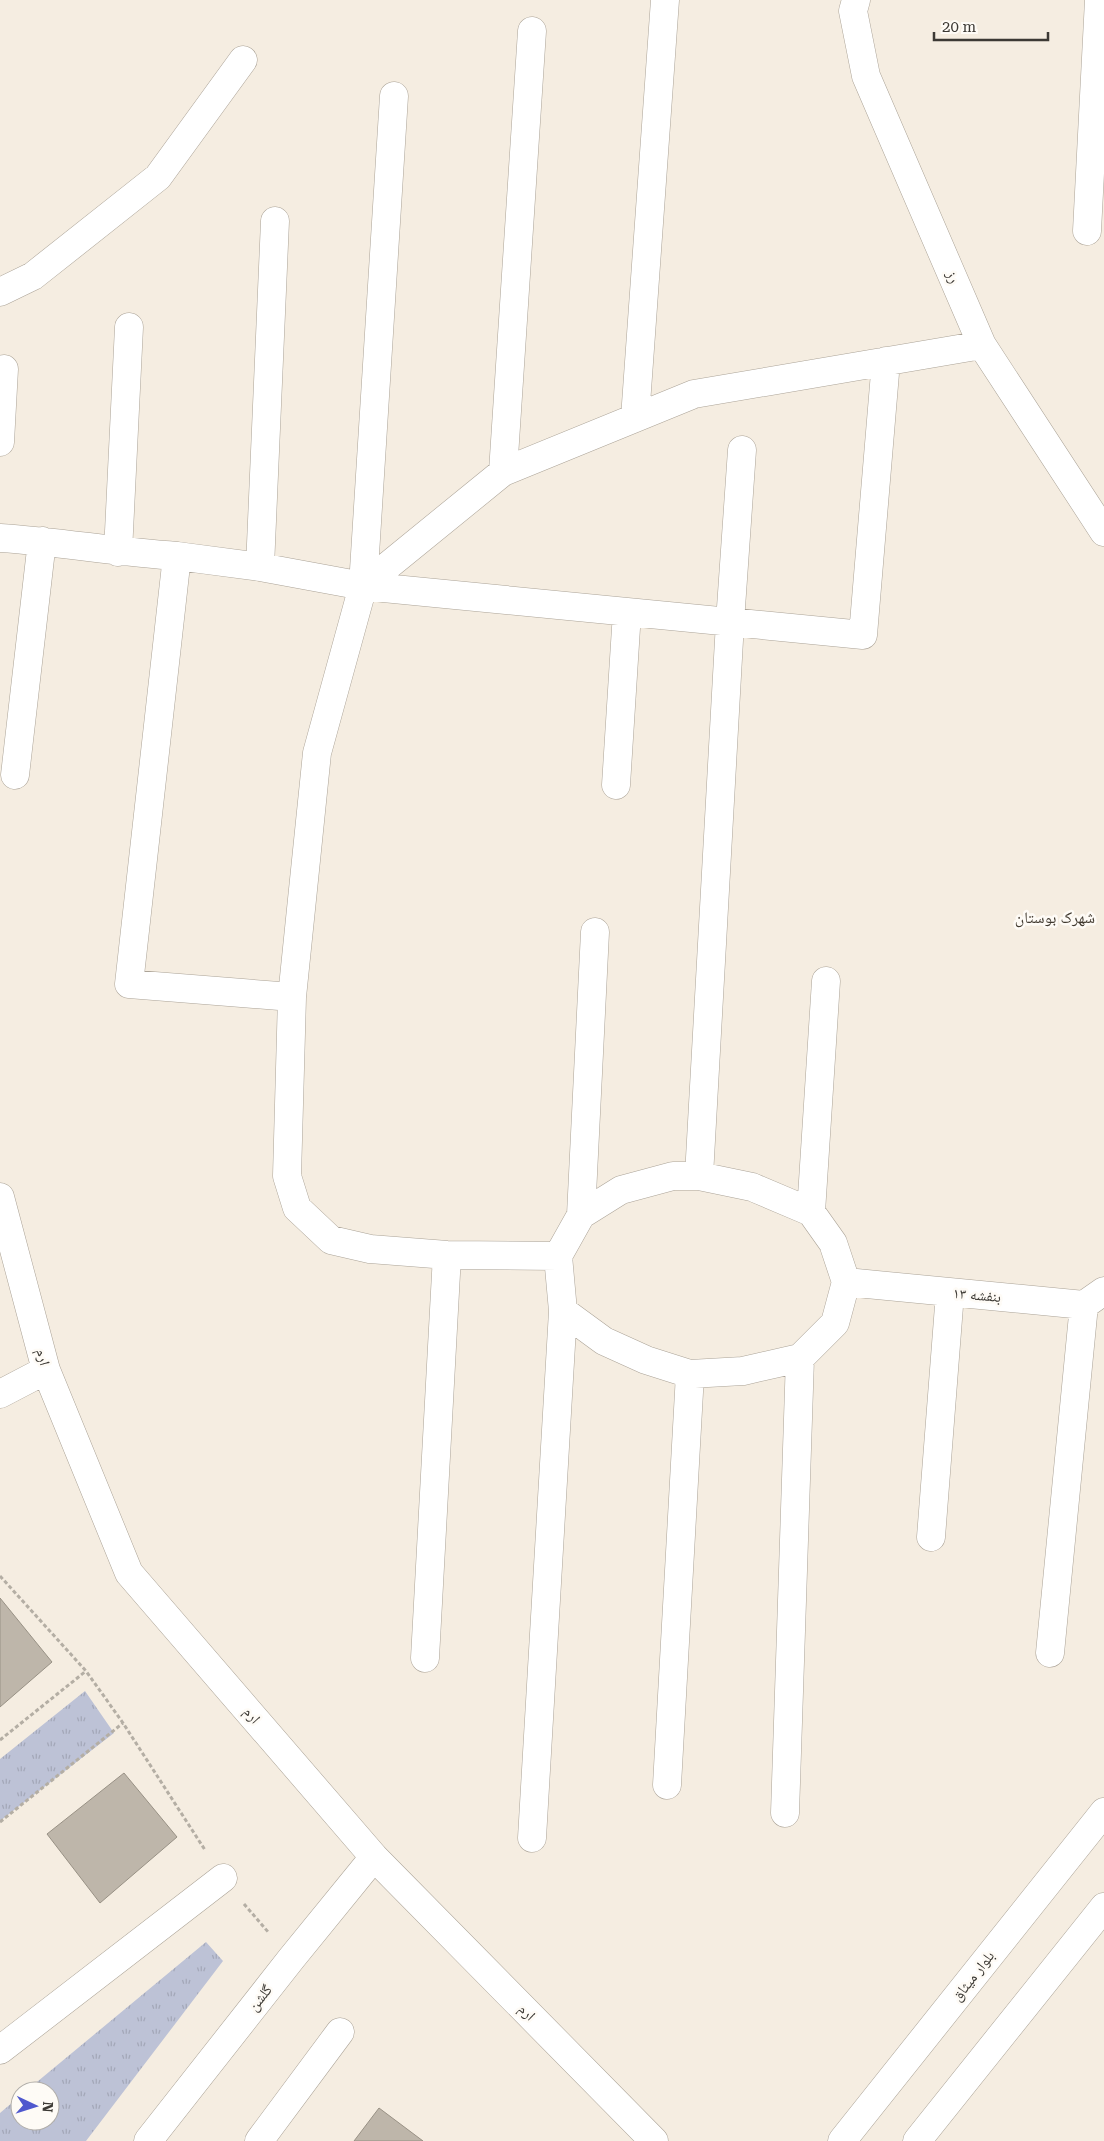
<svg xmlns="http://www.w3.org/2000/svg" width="1104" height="2141" font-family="'Roboto Serif','Noto Naskh Arabic',serif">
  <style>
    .grass { fill: url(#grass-tufts) }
    .building { fill: #beb6aa; stroke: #989185 }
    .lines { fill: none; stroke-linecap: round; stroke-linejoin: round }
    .street-casing { stroke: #aba397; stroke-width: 29 }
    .secondary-casing { stroke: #aba397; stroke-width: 29 }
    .path { stroke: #b4aea4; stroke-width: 3; stroke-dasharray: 4 2.5; stroke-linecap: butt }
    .street { stroke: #fff; stroke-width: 28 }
    .secondary { stroke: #fff; stroke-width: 28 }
    .labels { text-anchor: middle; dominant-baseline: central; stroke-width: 5; stroke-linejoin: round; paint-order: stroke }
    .street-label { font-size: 15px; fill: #3c3934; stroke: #fefbf6 }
    .neighbourhood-label { font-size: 16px; fill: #40392f; stroke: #fefbf6 }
  </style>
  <defs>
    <pattern id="grass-tufts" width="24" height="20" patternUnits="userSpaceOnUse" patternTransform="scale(1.25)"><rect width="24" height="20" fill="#bdc2d6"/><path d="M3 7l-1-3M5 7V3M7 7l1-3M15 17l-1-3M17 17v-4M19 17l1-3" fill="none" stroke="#a3a7b8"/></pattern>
  </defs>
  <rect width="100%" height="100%" fill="#f5ede1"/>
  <path class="grass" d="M85 1691 114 1733 0 1821V1759Z
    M206 1942 223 1961 86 2141H0V2113L20 2096V2121H50V2091H26Z"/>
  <path class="building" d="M0 1598 52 1662 0 1707Z
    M124 1773 177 1837 100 1903 47 1834Z
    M379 2108 423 2141H354Z"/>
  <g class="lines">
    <g class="street-casing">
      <path id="street" d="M856 0 853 11 866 76 982 345 1104 532
        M1087 231 1099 0
        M0 292 33 276 158 177 243 60
        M635 418 665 0
        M0 442 4 369
        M503 472 532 31
        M0 538C59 542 118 552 177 556
        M118 552 129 327
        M260 567 275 221
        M363 586 394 96
        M15 775 42 541
        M616 785 627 612
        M292 997 129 984 177 556 260 567 363 586 863 635 886 361
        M699 1176 730 622 742 450
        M0 1197 46 1370 129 1573 374 1857 654 2141
        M811 1212 752 1187 699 1176H673L621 1190 581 1215 558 1256 563 1311 604 1341 646 1360 690 1374 743 1371 800 1358 835 1323 846 1282 833 1243 811 1212 826 981
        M581 1215 595 932
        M558 1256 447 1255 370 1249 331 1240 297 1208 287 1176 292 997 317 753 363 586 503 472 694 394 982 345
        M846 1282 1084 1305 1104 1291
        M0 1394 46 1370
        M931 1537 950 1293
        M1050 1653 1084 1305
        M425 1658 447 1255
        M667 1785 690 1374
        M785 1813 800 1358
        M532 1838 563 1311
        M0 2050 223 1878
        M148 2141 291 1959 374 1857
        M259 2141 340 2032"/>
    </g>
    <g class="secondary-casing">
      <path id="secondary" d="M842 2141 1104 1812
        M917 2141 1104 1907"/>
    </g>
    <path class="path" d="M0 1576 86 1671 123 1723 205 1850
      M0 1740 86 1671
      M0 1822 123 1723
      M244 1904 269 1933"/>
    <use href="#street" class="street"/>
    <use href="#secondary" class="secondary"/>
  </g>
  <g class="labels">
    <g class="street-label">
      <text transform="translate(953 277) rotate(67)">رز</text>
      <text transform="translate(977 1295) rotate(5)">بنفشه ۱۳</text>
      <text transform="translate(43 1357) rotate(75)">ارم</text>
      <text transform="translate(252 1715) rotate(49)">ارم</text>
      <text transform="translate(973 1976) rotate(-52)">بلوار میثاق</text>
      <text transform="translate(260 1998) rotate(-52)">گلشن</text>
      <text transform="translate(527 2012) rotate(45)">ارم</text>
    </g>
    <g class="neighbourhood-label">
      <text x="1055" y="917">شهرک بوستان</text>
    </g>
  </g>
  <g transform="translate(35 2106) rotate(94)"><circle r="24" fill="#fefbf6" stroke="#b0ada8"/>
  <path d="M0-4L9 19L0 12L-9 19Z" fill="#4f58ce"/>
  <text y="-8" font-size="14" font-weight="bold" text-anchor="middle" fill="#3c3934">N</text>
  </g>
  <path d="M934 32v8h114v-8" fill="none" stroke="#3c3934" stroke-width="2.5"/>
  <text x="942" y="32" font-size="15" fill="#3c3934" stroke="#fefbf6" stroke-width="4" paint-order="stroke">20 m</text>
</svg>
